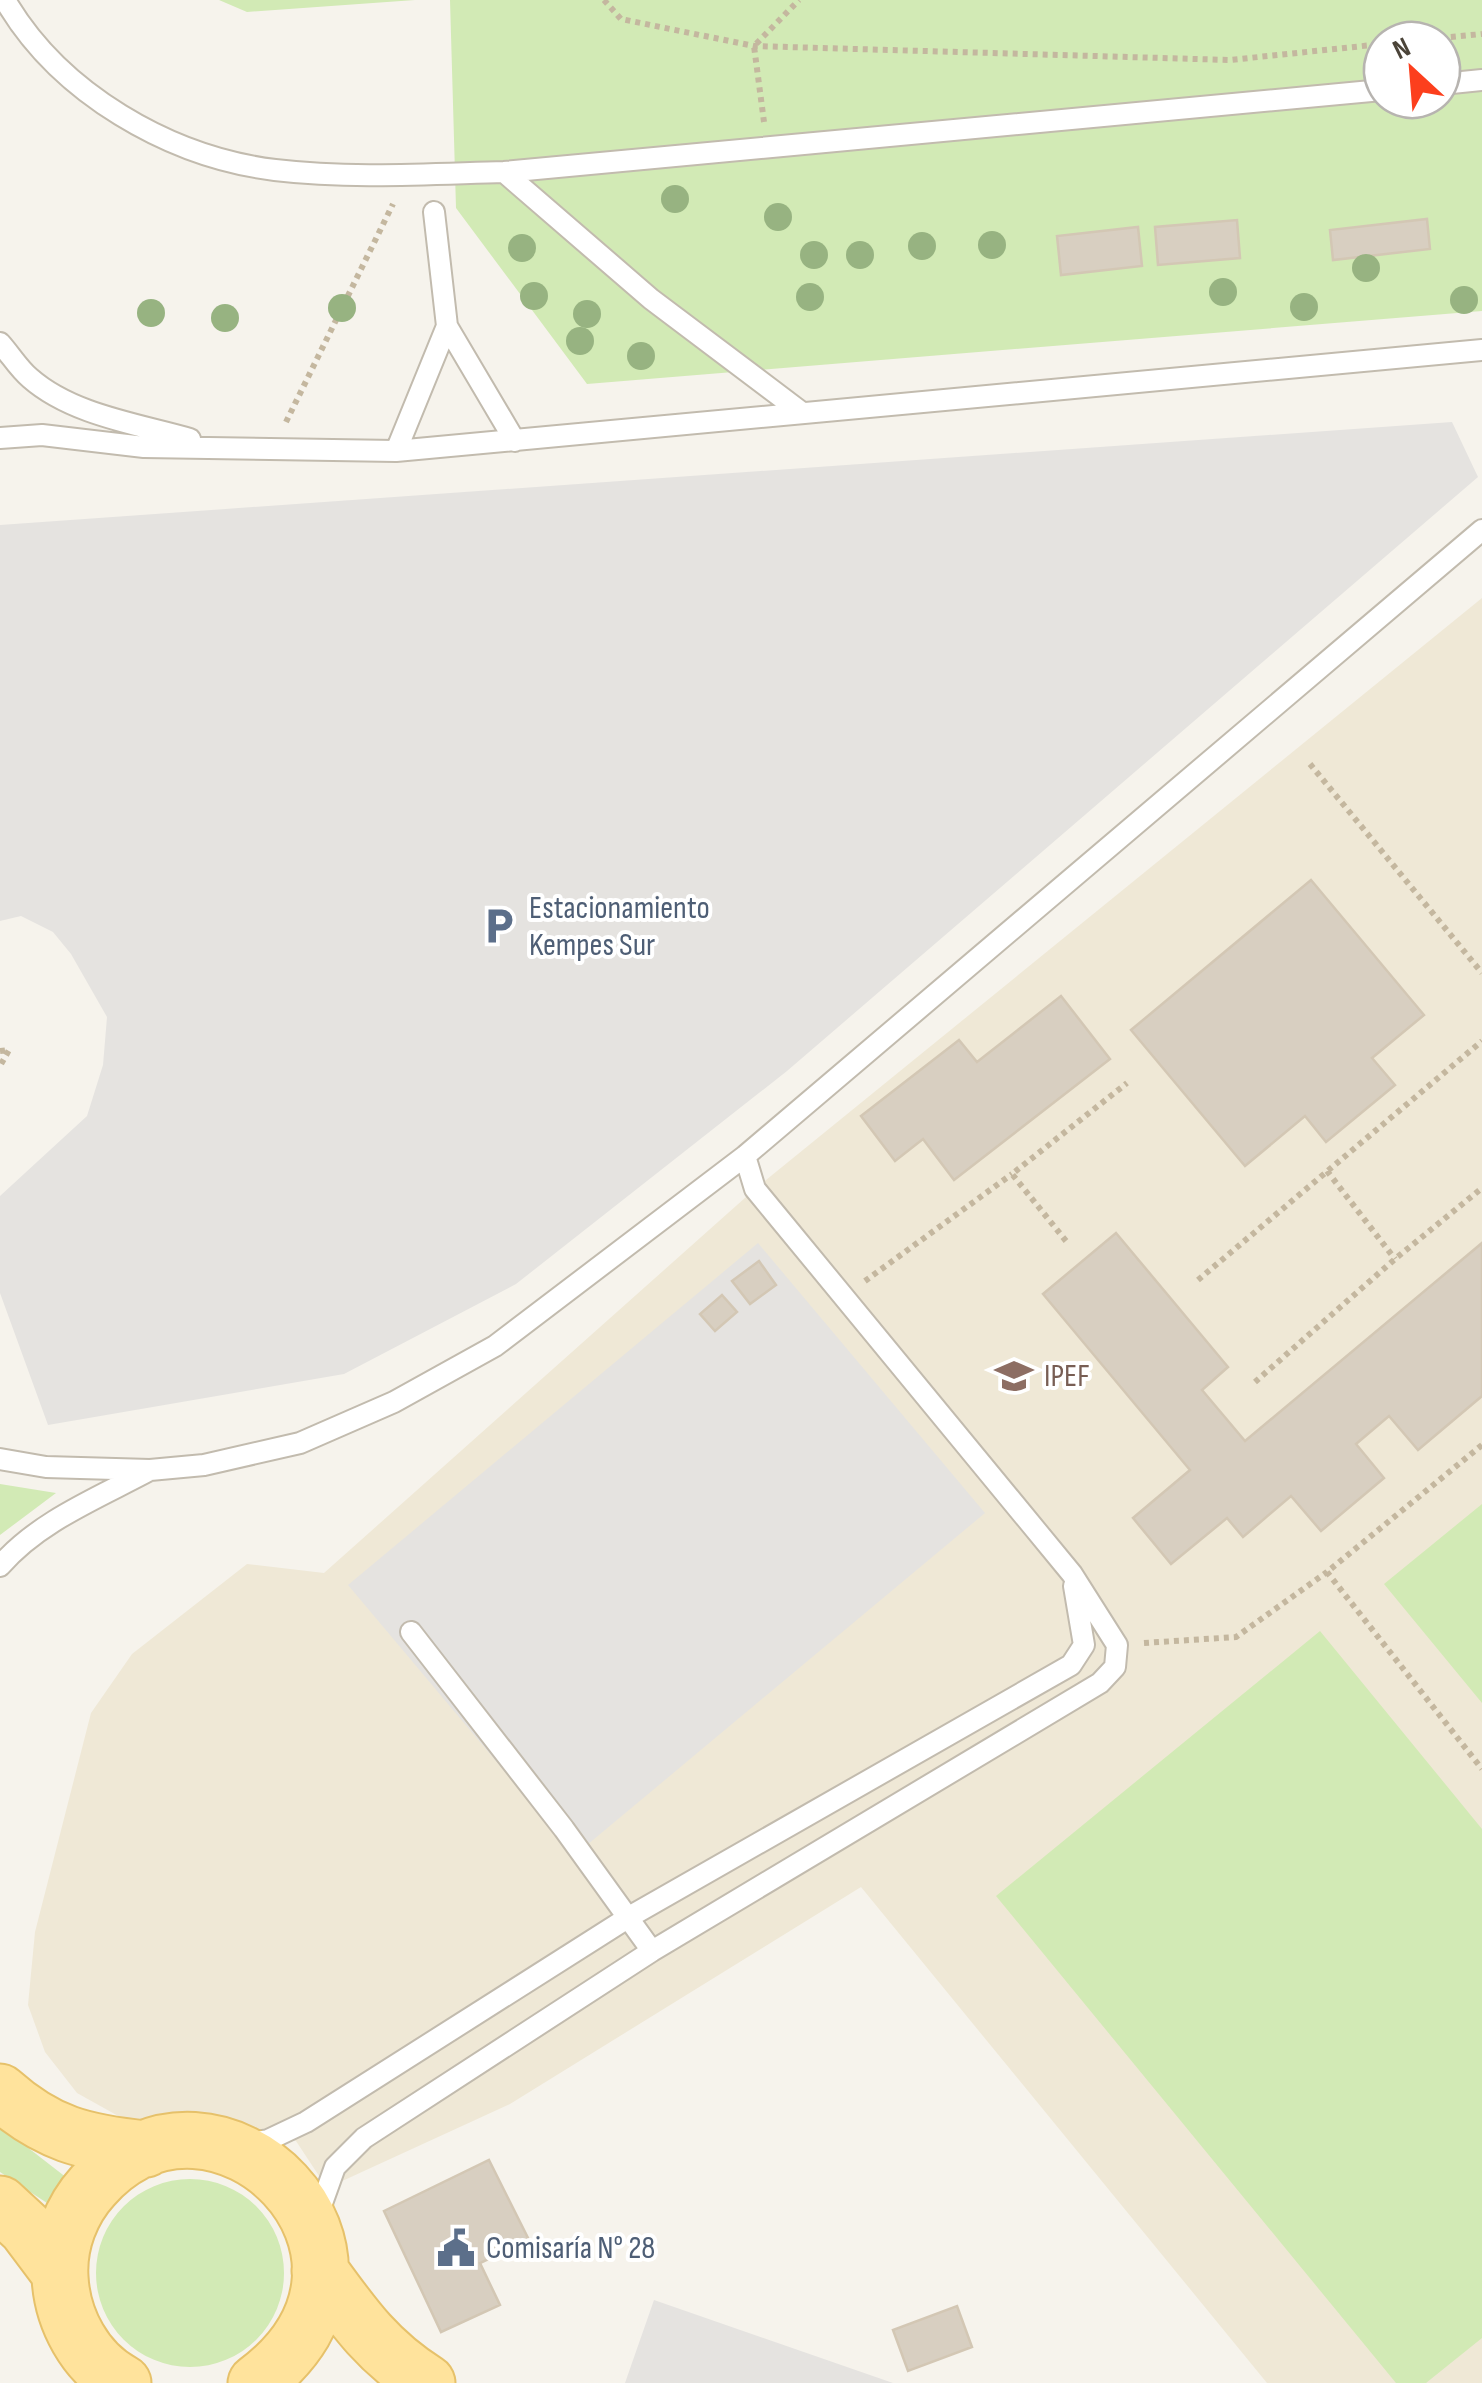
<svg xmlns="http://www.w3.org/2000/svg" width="1482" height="2383" font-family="'Sofia Sans Condensed',sans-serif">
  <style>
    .education { fill: #efe8d6 }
    .green { fill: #d2eab5; fill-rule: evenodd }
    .parking { fill: #e5e3e0 }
    .building { fill: #d8cfc1; stroke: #d3c7b4; stroke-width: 2.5 }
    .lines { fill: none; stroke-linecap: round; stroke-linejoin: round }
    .service-casing { stroke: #c2bbae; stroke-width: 24 }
    .primary-casing { stroke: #e6c16a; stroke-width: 59 }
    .path { stroke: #c4b79f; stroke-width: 6; stroke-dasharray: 5 5; stroke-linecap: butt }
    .service { stroke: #fff; stroke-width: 20 }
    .primary { stroke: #ffe39c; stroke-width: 55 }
    .tree { fill: #97b381 }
    .labels { text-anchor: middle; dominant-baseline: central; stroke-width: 8; stroke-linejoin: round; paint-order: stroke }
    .service-label { font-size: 32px; fill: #4e5e75; stroke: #fff; text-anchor: start }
    .education-label { font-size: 32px; fill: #785e54; stroke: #fff; text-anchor: start }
  </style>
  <rect width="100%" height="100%" fill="#f6f3ec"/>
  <path class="education" d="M1482 598V2383H1267L861 1887 510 2104 327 2188 296 2141 240 2128 129 2122 77 2093 45 2052 28 2005 35 1932 91 1713 132 1654 247 1564 324 1573 755 1189Z"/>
  <path class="green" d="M219 0H415L247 12Z
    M450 0H1482V311L587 384 456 208ZM1382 40H1442V100H1382Z
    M0 1484 56 1493 0 1535Z
    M1482 1504V1703L1384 1584Z
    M1320 1631 1482 1829V2338L1426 2383H1396L996 1896Z
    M0 2126 67 2178 50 2205 0 2172Z
    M96 2273a94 94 0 1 1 188 0a94 94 0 1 1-188 0Z"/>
  <path class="parking" d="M1452 422 1478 477 787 1071 516 1284 344 1374 48 1425 0 1293V1196L87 1116 103 1065 107 1017 71 954 53 932 21 916 0 921V525Z
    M758 1243 985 1513 575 1855 348 1585Z
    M654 2300 893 2383H625Z"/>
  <path class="building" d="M1427 219 1430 249 1333 260 1330 230Z
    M1237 220 1240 258 1158 265 1155 227Z
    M1138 227 1142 266 1061 275 1057 236Z
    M1311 880 1424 1015 1372 1058 1395 1085 1326 1142 1305 1116 1245 1166 1131 1030Z
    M1061 996 1110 1059 954 1180 923 1139 895 1161 861 1116 959 1040 977 1062Z
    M1116 1233 1228 1367 1202 1390 1245 1441 1482 1243V1396L1418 1450 1389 1416 1356 1444 1384 1478 1321 1531 1291 1496 1243 1537 1227 1518 1171 1564 1133 1518 1190 1470 1043 1294Z
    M759 1261 776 1285 750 1304 732 1281Z
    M722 1295 737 1312 715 1331 700 1314Z
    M489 2160 529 2240 480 2263 500 2305 441 2332 384 2211Z
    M957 2306 972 2347 908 2371 893 2330Z"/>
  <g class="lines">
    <g class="service-casing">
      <path id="service" d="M5 0C59 93 169 157 275 170 351 179 428 174 504 172L1382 90
        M1442 84 1482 80
        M504 172 651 299 801 412
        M434 212 447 326 515 441
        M0 343C10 354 19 369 30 378 72 415 138 424 190 439
        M0 438 42 435 144 447 396 451 1482 350
        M396 451 447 326
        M0 1459 46 1467 150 1470C98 1498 39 1521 0 1566
        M150 1470 204 1465 300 1443 394 1402 495 1346 745 1156 1482 530
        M411 1632 564 1829 652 1951
        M244 2144 268 2140 306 2122 629 1917 1071 1665 1084 1645 1074 1586
        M316 2220 335 2167 364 2138 652 1951 1100 1683 1115 1667 1117 1645 1072 1574 755 1189 745 1156"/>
    </g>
    <g class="primary-casing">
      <path id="primary" d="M0 2092C47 2134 85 2143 146 2149
        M0 2204 26 2228 59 2272
        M320 2271C354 2318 378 2352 427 2383
        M123 2383C85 2363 62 2319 60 2277 58 2244 71 2210 93 2186 215 2048 428 2255 256 2383"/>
    </g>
    <path class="path" d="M604 0 621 19 754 46 1230 60 1382 44
      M1421 40 1482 34
      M764 122 754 46 799 0
      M286 422 393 204
      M1310 764 1482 973
      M0 1051 9 1050 0 1066
      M1327 1171 1395 1259
      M1066 1241 1012 1174 1127 1083
      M1198 1280 1482 1041
      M865 1281 1012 1174
      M1255 1382 1395 1259 1482 1188
      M1482 1445 1327 1572 1482 1769
      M1144 1643 1236 1637 1327 1572"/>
    <use href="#service" class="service"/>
    <use href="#primary" class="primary"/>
  </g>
  <g class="tree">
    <circle cx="675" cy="199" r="14"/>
    <circle cx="778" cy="217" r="14"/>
    <circle cx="992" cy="245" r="14"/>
    <circle cx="922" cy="246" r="14"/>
    <circle cx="522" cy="248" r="14"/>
    <circle cx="814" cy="255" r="14"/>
    <circle cx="860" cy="255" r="14"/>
    <circle cx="1366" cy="268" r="14"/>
    <circle cx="1223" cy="292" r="14"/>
    <circle cx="534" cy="296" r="14"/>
    <circle cx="810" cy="297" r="14"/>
    <circle cx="1464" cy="300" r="14"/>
    <circle cx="1304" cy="307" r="14"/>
    <circle cx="342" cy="308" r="14"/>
    <circle cx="151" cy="313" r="14"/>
    <circle cx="587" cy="314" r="14"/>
    <circle cx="225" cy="318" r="14"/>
    <circle cx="580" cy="341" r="14"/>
    <circle cx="641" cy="356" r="14"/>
  </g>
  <defs>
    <g id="parking-bare" transform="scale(3)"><path d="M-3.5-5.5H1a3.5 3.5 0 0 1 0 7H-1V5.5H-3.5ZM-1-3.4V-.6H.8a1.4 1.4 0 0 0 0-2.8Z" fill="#5c6f8a" stroke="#fff" stroke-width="2.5" paint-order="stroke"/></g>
    <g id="university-bare" transform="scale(3)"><path d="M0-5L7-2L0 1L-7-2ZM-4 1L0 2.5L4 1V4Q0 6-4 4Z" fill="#8d6e63" stroke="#fff" stroke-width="2.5" paint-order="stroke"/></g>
    <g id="civic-bare" transform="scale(3)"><path d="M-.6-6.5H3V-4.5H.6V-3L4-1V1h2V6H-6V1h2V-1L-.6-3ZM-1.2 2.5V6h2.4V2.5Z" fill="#5c6f8a" stroke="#fff" stroke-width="2.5" paint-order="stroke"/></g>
  </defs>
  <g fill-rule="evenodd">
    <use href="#parking-bare" x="499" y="926"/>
    <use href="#university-bare" x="1014" y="1376"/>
    <use href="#civic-bare" x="456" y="2248"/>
  </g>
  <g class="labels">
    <g class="service-label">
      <text x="529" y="908">Estacionamiento<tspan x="529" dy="37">Kempes Sur</tspan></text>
      <text x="486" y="2248">Comisaría N° 28</text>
    </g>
    <g class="education-label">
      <text x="1044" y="1376">IPEF</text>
    </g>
  </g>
  <g transform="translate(1412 70) rotate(334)"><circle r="48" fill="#ffffff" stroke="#b7b4b0" stroke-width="2.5"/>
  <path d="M0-8L18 38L0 25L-18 38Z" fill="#fc3f1d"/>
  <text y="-15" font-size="28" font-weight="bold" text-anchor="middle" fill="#4b4439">N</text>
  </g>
</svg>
